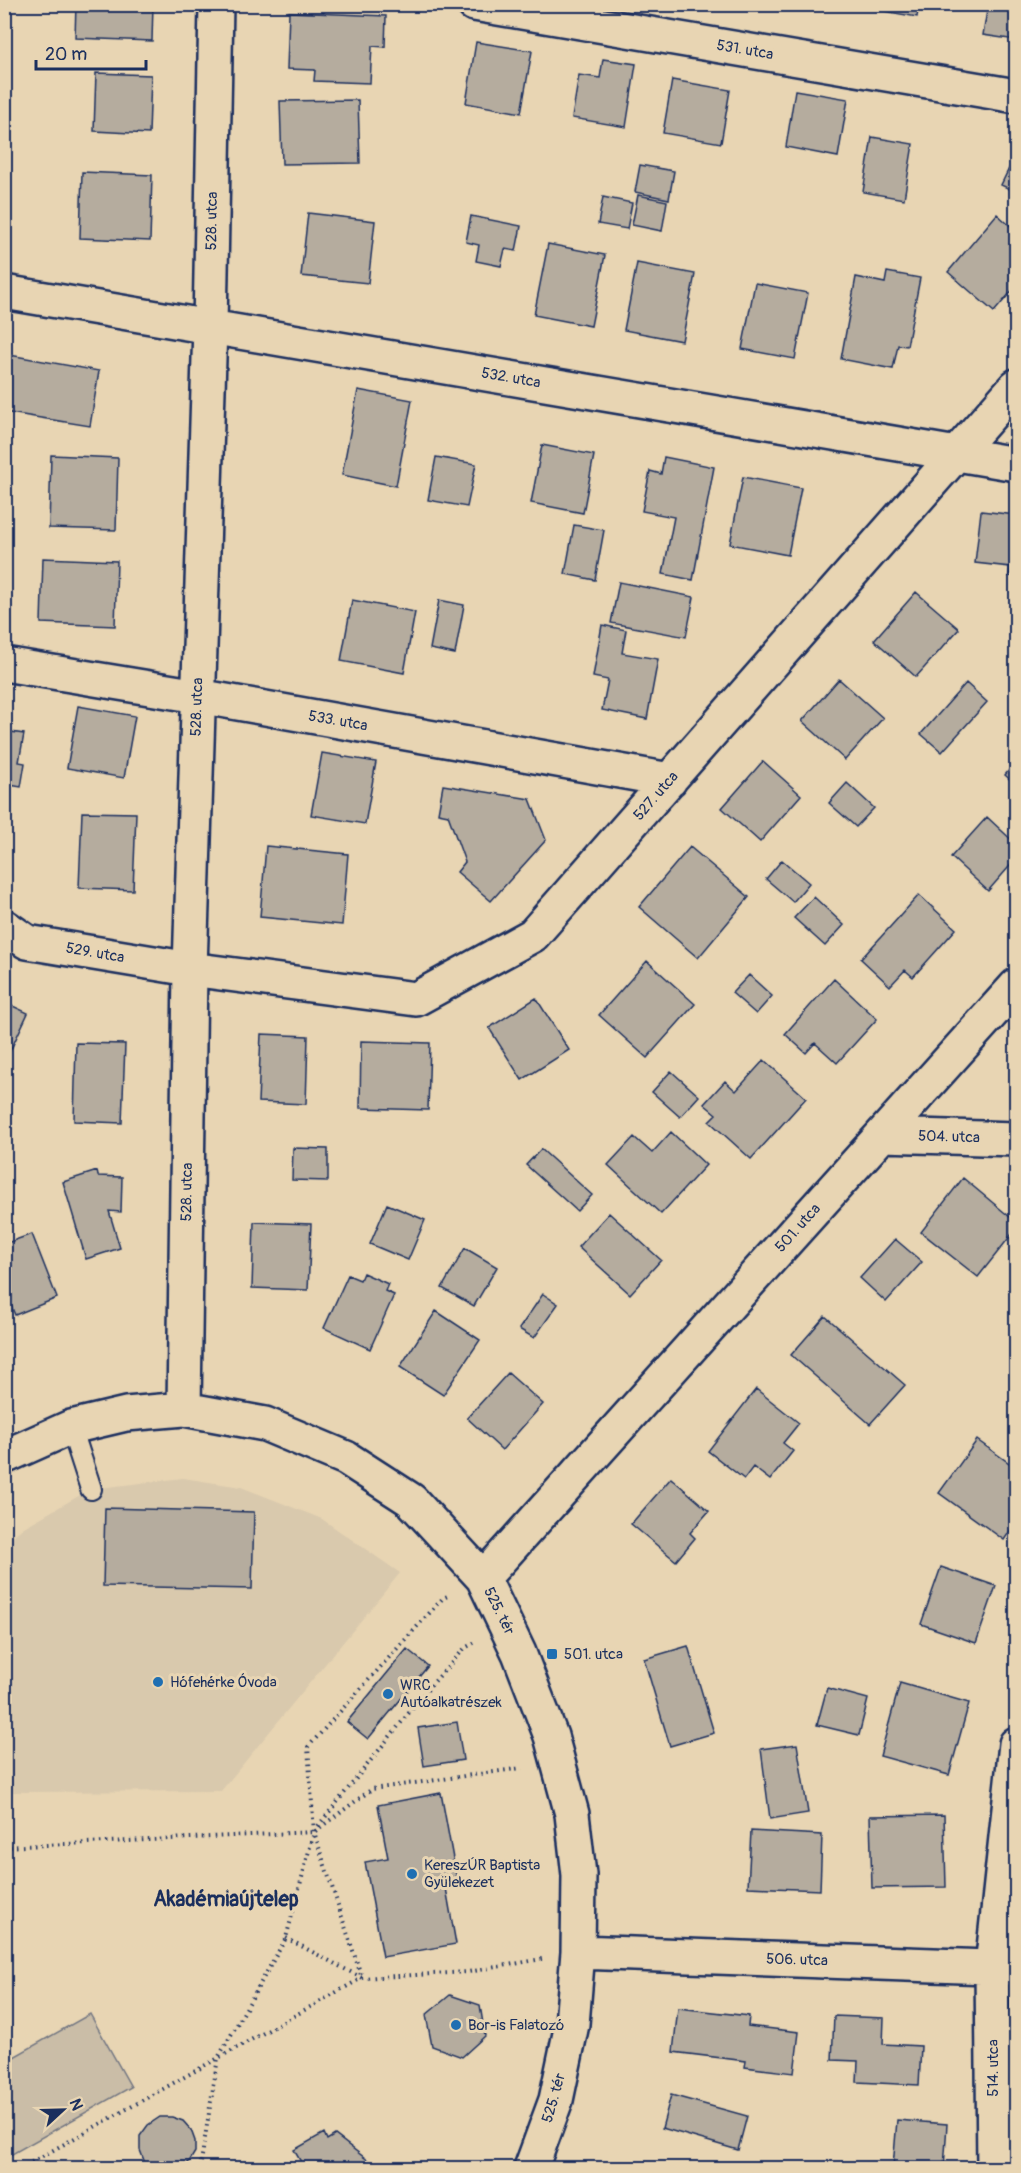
<svg xmlns="http://www.w3.org/2000/svg" width="1021" height="2173" font-family="Pangolin,sans-serif">
  <style>
    .built { fill: #d9c9ad }
    .green { fill: #cabda7; stroke: #727682; stroke-width: 1.5 }
    .building { fill: #b5ac9e; stroke: #1b2f5e; stroke-width: 1.5 }
    .lines { fill: none; stroke-linecap: round; stroke-linejoin: round }
    .service-casing { stroke: #1b2f5e; stroke-width: 24 }
    .minor-casing { stroke: #1b2f5e; stroke-width: 38 }
    .path { stroke: #1b2f5e; stroke-width: 4; stroke-dasharray: 1.5 4.5; stroke-linecap: butt }
    .service { stroke: #e8d5b3; stroke-width: 20 }
    .minor { stroke: #e8d5b3; stroke-width: 33 }
    .poi-dot { fill: #1f6fb2; stroke: #e8d5b3; stroke-width: 2 }
    .labels { text-anchor: middle; dominant-baseline: central; stroke-width: 6; stroke-linejoin: round; paint-order: stroke }
    .street-label { font-size: 15px; fill: #1b2f5e; stroke: #e8d5b3 }
    .poi-label { font-size: 15px; fill: #1b2f5e; stroke: #e8d5b3; text-anchor: start }
    .district-label { font-size: 21px; font-weight: bold; fill: #1b2f5e; stroke: #e8d5b3 }
  </style>
  <rect width="100%" height="100%" fill="#e8d5b3"/>
  <filter id="ink" filterUnits="userSpaceOnUse"><feTurbulence type="fractalNoise" baseFrequency=".0167" numOctaves="2"/><feDisplacementMap in="SourceGraphic" scale="12" xChannelSelector="R" yChannelSelector="G"/><feConvolveMatrix kernelMatrix="1 2 1 2 8 2 1 2 1" color-interpolation-filters="sRGB"/></filter>
  <g filter="url(#ink)">
    <path class="built" d="M183 1478 241 1487 322 1519 400 1573 221 1791 5 1792 4 1543 24 1527 91 1489Z"/>
    <path class="green" d="M90 2014 131 2087 5 2158V2062Z"/>
    <path class="building" d="M76 4H153L152 41 75 38Z
      M856 4H919L917 17 855 6Z
      M988 4H1016V40L983 35Z
      M289 12 386 16 385 47 372 46 370 83 314 81 315 70 287 69Z
      M476 42 532 51 521 113 466 103Z
      M603 59 636 64 626 127 572 118 579 75 600 78Z
      M96 73 151 75 149 134 94 131Z
      M672 80 730 90 721 143 663 133Z
      M795 90 848 99 838 157 786 147Z
      M358 100 360 163 282 164 280 101Z
      M872 137 913 144 904 199 863 192Z
      M1016 154V192L1001 185Z
      M640 165 674 171 669 199 635 192Z
      M82 172 152 175 150 241 80 238Z
      M638 195 667 201 662 231 632 225Z
      M603 197 632 203 627 229 598 224Z
      M308 213 375 221 368 283 301 276Z
      M997 214 1016 231V286L994 312 948 272Z
      M471 216 521 226 516 251 505 249 501 266 476 261 479 245 466 242Z
      M548 244 605 255 591 326 534 315Z
      M637 263 695 274 682 341 624 330Z
      M887 272 920 278 907 346 898 345 893 369 841 359 856 277 885 283Z
      M755 283 808 293 795 359 742 349Z
      M4 354 99 371 90 426 4 412Z
      M358 390 412 400 396 486 342 475Z
      M542 445 594 455 583 513 531 503Z
      M51 455 118 458 116 530 49 528Z
      M436 457 476 464 467 507 428 500Z
      M664 457 714 467 693 580 663 574 674 517 642 511 650 471 661 474Z
      M743 477 801 488 788 555 730 544Z
      M981 511 1016 515V577L1009 576 1010 567 975 563Z
      M574 525 604 530 595 580 565 574Z
      M43 558 117 561 115 626 41 623Z
      M619 582 694 597 686 637 611 623Z
      M916 592 959 629 916 677 874 640Z
      M352 600 415 612 404 673 341 661Z
      M439 600 464 605 455 654 430 649Z
      M602 625 626 630 622 653 658 659 647 719 602 710 608 680 593 677Z
      M839 679 883 718 845 760 802 721Z
      M966 683 987 702 942 752 921 734Z
      M78 706 135 716 124 778 67 768Z
      M4 731 24 734 19 762 25 763 21 787 4 784Z
      M322 753 376 762 365 824 311 815Z
      M763 761 801 795 760 842 722 808Z
      M1016 762V785L1005 775Z
      M847 783 874 808 856 827 829 803Z
      M443 785 530 799 546 840 491 901 457 872 465 862 448 815 438 813Z
      M82 812 136 813 133 890 79 888Z
      M987 817 1016 844V859L988 891 951 857Z
      M266 846 348 854 342 925 260 917Z
      M690 847 749 897 698 958 639 907Z
      M782 860 809 883 793 902 766 879Z
      M919 895 956 929 913 977 905 970 890 986 861 959Z
      M814 897 844 925 825 946 794 918Z
      M647 961 695 1004 647 1058 599 1015Z
      M749 975 772 996 756 1014 732 993Z
      M834 979 877 1019 837 1063 815 1043 806 1053 785 1034Z
      M536 998 569 1050 522 1080 489 1028Z
      M4 1002 28 1013 4 1064Z
      M261 1034 308 1036 306 1104 258 1102Z
      M361 1041 430 1043 428 1110 360 1108Z
      M76 1043 125 1044 122 1123 74 1121Z
      M764 1060 806 1098 751 1159 709 1121 716 1114 704 1104 725 1081 736 1091Z
      M671 1071 699 1096 680 1117 652 1092Z
      M671 1132 706 1165 661 1214 608 1165 634 1137 652 1153Z
      M293 1148 328 1149V1181L292 1180Z
      M541 1149 592 1195 577 1211 526 1165Z
      M97 1171 98 1176 122 1177 121 1212 109 1211 120 1248 86 1259 63 1182Z
      M963 1178 1016 1222V1229L978 1277 921 1232Z
      M387 1204 425 1220 408 1260 370 1244Z
      M609 1213 661 1260 630 1294 578 1247Z
      M254 1222 311 1224 308 1290 252 1288Z
      M32 1234 57 1298 15 1315 4 1289V1244Z
      M895 1239 922 1262 886 1302 860 1278Z
      M465 1248 497 1267 474 1306 442 1288Z
      M363 1273 388 1284 385 1291 394 1295 370 1349 324 1328 348 1275 360 1280Z
      M543 1294 558 1304 534 1338 519 1329Z
      M436 1311 480 1340 443 1395 400 1367Z
      M825 1316 905 1385 870 1424 791 1355Z
      M508 1373 543 1404 502 1450 467 1418Z
      M756 1389 799 1423 783 1443 793 1451 770 1480 753 1467 744 1479 708 1451Z
      M977 1440 1016 1468V1522L1004 1540 939 1493Z
      M671 1478 709 1511 690 1533 695 1538 676 1561 631 1524Z
      M105 1508 254 1512 252 1589 103 1586Z
      M941 1567 996 1586 976 1643 921 1624Z
      M688 1646 714 1733 670 1746 644 1659Z
      M407 1649 428 1666 368 1739 347 1722Z
      M900 1683 969 1703 949 1775 880 1756Z
      M827 1688 868 1699 859 1735 817 1725Z
      M457 1722 463 1760 424 1766 418 1728Z
      M797 1744 808 1813 770 1819 761 1749Z
      M441 1793 458 1886 446 1888 456 1944 383 1957 365 1862 388 1858 378 1805Z
      M944 1815 946 1887 872 1888 870 1816Z
      M751 1831 822 1835 820 1890 748 1887Z
      M450 1995 480 2005 485 2036 462 2057 432 2046 426 2015Z
      M678 2008 749 2016 748 2026 799 2032 794 2073 745 2067 746 2061 673 2052Z
      M834 2016 884 2018 883 2044 921 2046 919 2085 857 2082 858 2061 832 2060Z
      M671 2095 747 2116 738 2150 662 2128Z
      M160 2117H172L183 2121 191 2130 195 2141V2152L189 2162 183 2168H153L145 2163 140 2150V2136L148 2125Z
      M897 2120 947 2124 944 2168 893 2167Z
      M324 2133 327 2140 335 2135 378 2168H295L294 2166 301 2162 294 2150Z"/>
    <g class="lines">
      <g class="service-casing">
        <path id="service" d="M71 1427 91 1489"/>
      </g>
      <g class="minor-casing">
        <path id="minor" d="M474 4 1016 96
          M4 292 1016 464
          M4 664 198 696 670 780
          M4 926 27 942 190 969 416 999 533 935 1016 386
          M882 1135 1016 1139
          M184 1409 190 969 210 326 216 4
          M4 1457 71 1427 126 1414 184 1409 265 1424 346 1458 411 1500 483 1578 519 1653 551 1736 572 1814 579 1875 578 1952 572 2024 556 2100 531 2168
          M483 1578 1016 986
          M578 1952 1016 1968
          M994 2168 992 1967 1016 1744"/>
      </g>
      <path class="path" d="M318 1826 433 1683 465 1648 474 1643
        M4 1847 314 1832 372 1789 522 1768
        M286 1938 362 1978 314 1832
        M21 2168 362 1978 468 1972 542 1959
        M200 2168 218 2058 286 1938 314 1832 308 1747 443 1598 450 1595"/>
      <use href="#service" class="service"/>
      <use href="#minor" class="minor"/>
    </g>
  </g>
  <g class="poi-dot">
    <rect x="546" y="1648" width="12" height="12" rx="3"/>
    <circle cx="158" cy="1682" r="6"/>
    <circle cx="388" cy="1694" r="6"/>
    <circle cx="412" cy="1874" r="6"/>
    <circle cx="456" cy="2025" r="6"/>
  </g>
  <g class="labels">
    <g class="street-label">
      <text transform="translate(745 50) rotate(10)">531. utca</text>
      <text transform="translate(212 221) rotate(-89)">528. utca</text>
      <text transform="translate(511 378) rotate(10)">532. utca</text>
      <text transform="translate(197 707) rotate(-88)">528. utca</text>
      <text transform="translate(338 721) rotate(10)">533. utca</text>
      <text transform="translate(656 796) rotate(-49)">527. utca</text>
      <text transform="translate(95 953) rotate(10)">529. utca</text>
      <text transform="translate(949 1137) rotate(2)">504. utca</text>
      <text transform="translate(187 1192) rotate(-89)">528. utca</text>
      <text transform="translate(798 1228) rotate(-48)">501. utca</text>
      <text transform="translate(499 1611) rotate(64)">525. tér</text>
      <text transform="translate(797 1960) rotate(2)">506. utca</text>
      <text transform="translate(993 2068) rotate(-90)">514. utca</text>
      <text transform="translate(554 2098) rotate(-74)">525. tér</text>
    </g>
    <g class="poi-label">
      <text x="564" y="1654">501. utca</text>
      <text x="170" y="1682">Hófehérke Óvoda</text>
      <text x="400" y="1685">WRC<tspan x="400" dy="17">Autóalkatrészek</tspan></text>
      <text x="424" y="1865">KereszÚR Baptista<tspan x="424" dy="17">Gyülekezet</tspan></text>
      <text x="468" y="2025">Bor-is Falatozó</text>
    </g>
    <g class="district-label">
      <text x="226" y="1899">Akadémiaújtelep</text>
    </g>
  </g>
  <rect width="1021" height="2173" fill="none" stroke="#e8d5b3" stroke-width="24"/>
  <rect x="12" y="12" width="997" height="2149" fill="none" stroke="#1b2f5e" stroke-width="2" filter="url(#ink)"/>
  <g transform="translate(63 2110) rotate(68)" stroke="#e8d5b3" stroke-width="4.5" paint-order="stroke">
  <path d="M0-4.5L10 22L0 15L-10 22Z" fill="#1b2f5e"/>
  <text y="-9" font-size="16" font-weight="bold" text-anchor="middle" fill="#1b2f5e">N</text>
  </g>
  <path d="M36 60v9h110v-9" fill="none" stroke="#1b2f5e" stroke-width="3"/>
  <text x="45" y="60" font-size="18" fill="#1b2f5e" stroke="#e8d5b3" stroke-width="4.5" paint-order="stroke">20 m</text>
</svg>
